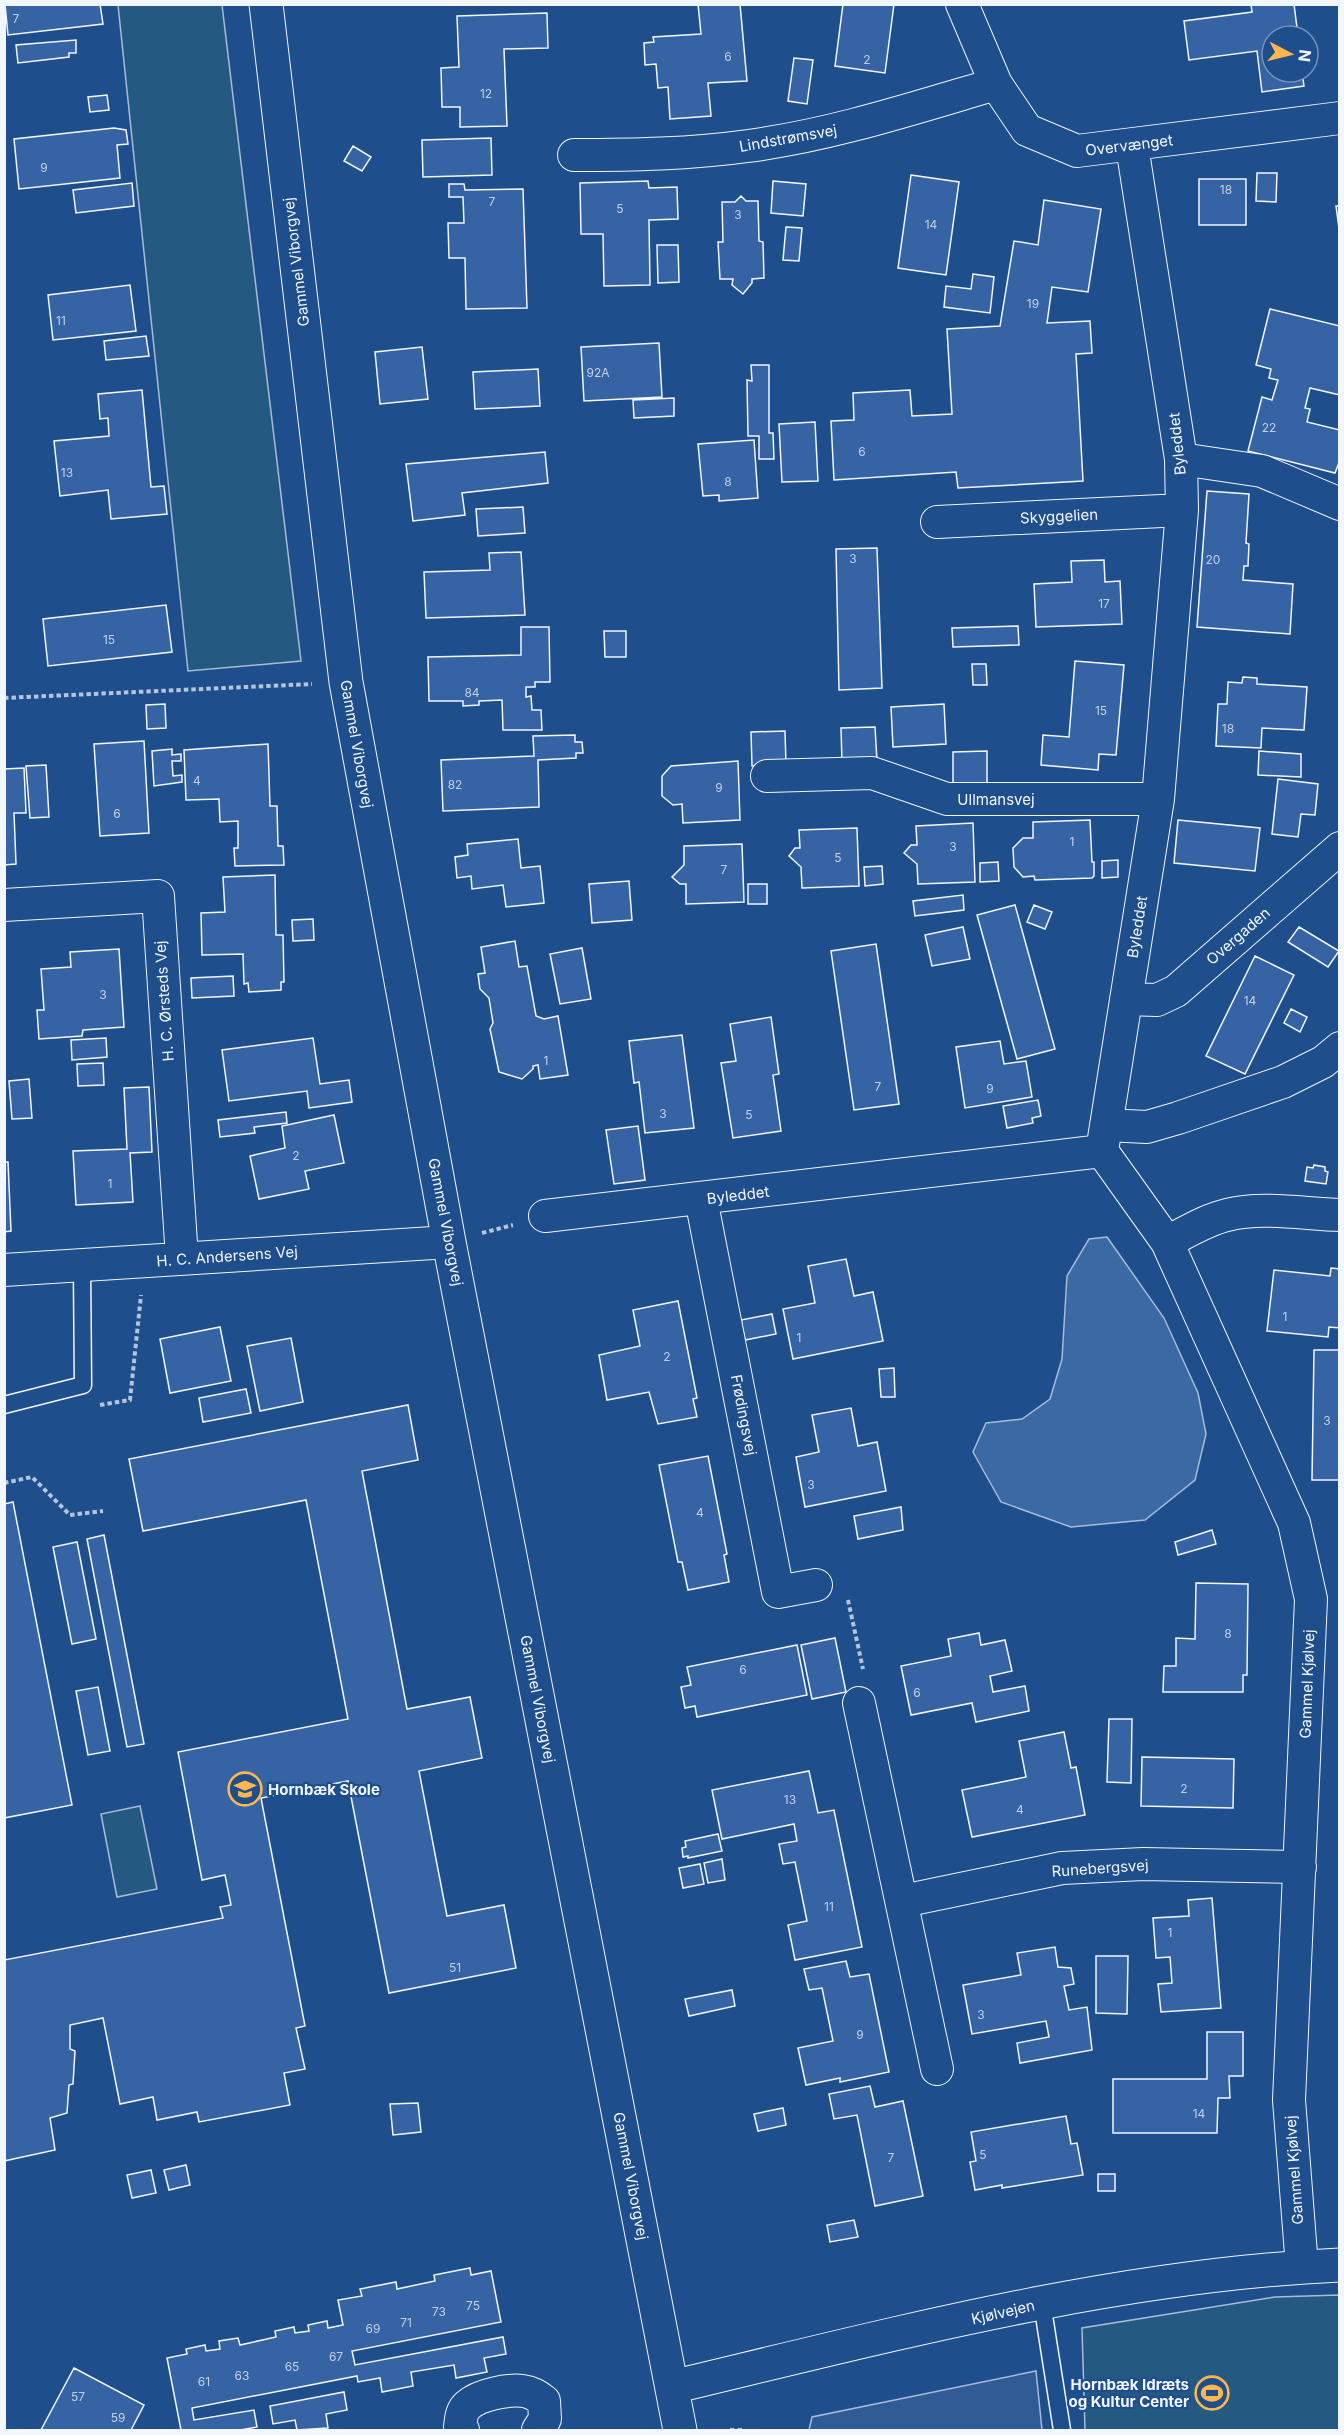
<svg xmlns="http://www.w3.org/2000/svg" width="1344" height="2435" font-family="Inter,sans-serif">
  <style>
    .green { fill: #245a82; stroke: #a8bbd7; stroke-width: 1.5 }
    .parking { fill: #305b95; stroke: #a8bbd7; stroke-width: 1.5 }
    .water { fill: #3b69a3; stroke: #a8bbd7; stroke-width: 1.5 }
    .building { fill: #3563a3; stroke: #f2f6ff; stroke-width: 1.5 }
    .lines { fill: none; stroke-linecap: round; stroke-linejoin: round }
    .lane-casing { stroke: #f2f6ff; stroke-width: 19 }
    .street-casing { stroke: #f2f6ff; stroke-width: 34 }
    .secondary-casing { stroke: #f2f6ff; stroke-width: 35 }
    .path { stroke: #b3c4dc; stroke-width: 4; stroke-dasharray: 4.5 3; stroke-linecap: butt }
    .lane { stroke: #1f4e8c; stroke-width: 16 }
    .street { stroke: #1f4e8c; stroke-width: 32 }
    .secondary { stroke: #1f4e8c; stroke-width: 33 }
    .labels { text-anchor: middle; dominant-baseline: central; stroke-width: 4.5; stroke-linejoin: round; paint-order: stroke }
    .number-label { font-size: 12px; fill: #c3d1e8 }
    .street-label { font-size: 15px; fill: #f2f6ff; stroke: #1f4e8c }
    .poi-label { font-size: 15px; font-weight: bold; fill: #f2f6ff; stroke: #1f4e8c; text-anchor: start }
  </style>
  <rect width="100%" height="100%" fill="#1f4e8c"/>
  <path class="green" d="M118 5H222L301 661 188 671Z
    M140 1806 157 1889 117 1897 101 1814Z
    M1339 2295V2430H1085L1082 2328 1275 2297Z"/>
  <path class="parking" d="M1036 2371 1042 2430H809L812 2417Z"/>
  <path class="water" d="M1107 1237 1164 1318 1198 1393 1206 1434 1195 1480 1145 1520 1071 1527 1001 1502 973 1452 986 1423 1022 1419 1050 1399 1062 1359 1067 1276 1089 1239Z"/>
  <path class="building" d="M5 4H100L103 24 8 35Z
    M698 4H740L747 81 708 83 711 116 670 119 668 87 658 88 656 64 645 65 644 43 654 42 653 37 701 34Z
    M843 4H894L885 73 835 66Z
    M1251 4H1294L1298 36H1272V72H1302L1304 86 1262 92 1257 51 1189 60 1184 21 1252 12Z
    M547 13 548 48 504 49 507 126 460 127V107H442L441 68 459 67 457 16Z
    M76 40V53H69V57L18 63 16 45Z
    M794 58 813 60 807 104 788 101Z
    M107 95 109 110 90 112 88 97Z
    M114 128 126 130 128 144 117 145 120 178 19 189 14 139Z
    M491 138 492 175 423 177 422 140Z
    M353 146 371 157 362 171 344 161Z
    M1257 173H1277L1276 202 1256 201Z
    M911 175 959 182 946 275 898 268Z
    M1199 179H1246V225H1199Z
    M648 181 649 188 677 187 678 219 649 220 650 285 604 286 603 234H581L580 183Z
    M773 181 806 184 803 216 771 213Z
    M132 183 134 206 76 213 73 190Z
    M449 184H464L465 190 523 189 527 308 466 309 465 258H449L448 223H464L463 197H449Z
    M741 196 746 201H758L759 241 763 242 764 278 752 279V283L743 294 732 285 733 279H720L718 242H723L722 202H735Z
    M1044 200 1101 209 1088 292 1052 287 1047 323 1090 321 1092 353 1076 354 1083 481 958 488 956 472 834 480 831 421 854 420 853 393 910 390 912 416 952 414 947 329 1000 326 1014 241 1038 245Z
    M1336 206H1340V236Z
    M786 227 802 228 799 261 783 260Z
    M657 245H678L679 282 658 283Z
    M973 274 994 277 990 313 944 307 946 286 971 289Z
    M130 285 136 331 53 340 48 295Z
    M1270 309 1340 326V395L1310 388 1305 408 1310 409 1307 422 1340 430V460L1335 473 1248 451 1262 397 1272 400 1278 380 1269 378 1271 369 1256 365Z
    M146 336 149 356 106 360 104 341Z
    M659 343 662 397 584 401 581 347Z
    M422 347 428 399 380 404 375 352Z
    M751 365H769V433H773L774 459H759V436H748L747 380 752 381Z
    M538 369 540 406 475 409 473 372Z
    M142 390 151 487 164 486 167 514 111 519 108 490 60 496 54 441 109 436 108 418 100 419 98 394Z
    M674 398V416L634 418 633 400Z
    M815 422 818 481 782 482 779 424Z
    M754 440 758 498 719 501V495L703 496 698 444Z
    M545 452 548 483 462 493 465 515 413 521 406 464Z
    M1207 491 1249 494 1246 543 1249 544 1248 566H1244L1243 580 1293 584 1290 634 1197 627Z
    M523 507 525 533 478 536 476 509Z
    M877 548 882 688 839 690 836 549Z
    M521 552 525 615 426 618 424 572 490 570 489 553Z
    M1104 560 1105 582 1120 581 1122 624 1036 627 1034 584 1072 582 1071 561Z
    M166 605 172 652 48 666 43 619Z
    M1018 626 1019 645 953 647 952 628Z
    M521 627H549L550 682H535V687H526V697L531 696 532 710H541L542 730H503L502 700 479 701V705L463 706V701H429L428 657 521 655Z
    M604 631H626V657H605Z
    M1075 661 1124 665 1116 755 1099 754 1098 770 1041 765 1043 735 1069 737Z
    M972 664H986L987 685H973Z
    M1243 677 1257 678V684L1307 687 1304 730 1262 728 1261 748 1216 746 1218 704H1227L1228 682 1242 683Z
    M165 704 166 728 147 729 146 705Z
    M944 704 946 744 893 747 891 707Z
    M875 727 877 761 842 763 841 728Z
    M785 731 786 765 752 766 751 732Z
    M575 735V742H582L583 753H576V758L538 760 539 807 443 811 441 760 534 756 533 736Z
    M144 741 149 833 100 836 94 744Z
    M268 744 270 806H277L278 846H283L284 865 235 866 234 848H238V821L220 822 219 799 186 800 184 750Z
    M172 749V755L181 754V761H172L173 776 182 775V782L154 786 152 751Z
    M987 751V784H953V752Z
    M1259 751 1301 754V777L1258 775Z
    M738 761 740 820 683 823 682 804 673 805 662 796V776L671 766Z
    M46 765 49 817 30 818 26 766Z
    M24 768 26 813H14L16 864 4 865V769Z
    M1278 779 1318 784 1315 815 1301 814 1298 837 1272 834Z
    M1090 820 1092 862H1094V876L1092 878 1035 880 1034 876 1023 877 1014 867 1013 848 1023 838H1033V822Z
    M1178 820 1260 828 1255 871 1174 863Z
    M973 823 975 882 918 884 917 864 904 853 911 845H917L916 826Z
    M857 828 859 886 802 888 801 867 789 856 795 848H800L799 830Z
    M518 839 521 868 540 866 544 903 506 907 503 885 472 889 471 876 457 878 455 857 468 855 467 844Z
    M742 844 744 902 686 904V884H680L672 877 684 865V846Z
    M1118 860V877L1102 878V861Z
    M998 862 999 881 980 882V863Z
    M882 866 883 884 865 886 864 867Z
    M275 875 276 935H283L284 982H281V990L249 992 248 983 244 984 243 954 202 955 201 913 225 912 223 877Z
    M629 881 632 920 592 923 589 884Z
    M748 884H767V904H748Z
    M963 895 964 910 915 916 913 901Z
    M1015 905 1055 1049 1017 1059 977 915Z
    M1034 905 1052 912 1045 929 1027 922Z
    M313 919 314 940 293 941 292 920Z
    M963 927 970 959 932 966 925 935Z
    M1299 927 1339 951 1328 967 1288 942Z
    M515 941 519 967 527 966 536 1016 544 1019 558 1016 568 1075 540 1079 538 1065 533 1066V1069L522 1079 499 1072 490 1029 493 1023 489 998 480 989 478 974 485 973 481 947Z
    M876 944 899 1104 854 1110 831 951Z
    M582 948 591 999 560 1004 550 954Z
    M119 949 124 1027 83 1030 82 1036 39 1039 37 1010H44L41 969 71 967 70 952Z
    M1255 956 1294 975 1245 1074 1206 1056Z
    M233 976 234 996 192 998 191 978Z
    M1291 1009 1307 1017 1300 1032 1284 1023Z
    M771 1017 779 1074 773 1075 781 1131 733 1138 721 1063 736 1061 730 1024Z
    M682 1035 694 1128 645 1133 639 1082 634 1083 629 1041Z
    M106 1038 107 1057 72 1060 71 1040Z
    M313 1038 320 1084 349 1080 352 1102 309 1108 307 1091 229 1101 222 1050Z
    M1000 1041 1004 1064 1026 1061 1032 1097 965 1108 956 1047Z
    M103 1063 104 1085 78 1086 77 1064Z
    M29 1079 32 1118 12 1119 9 1081Z
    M149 1087 152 1152 130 1153 133 1202 76 1205 73 1151 127 1149 124 1088Z
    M1038 1100 1041 1116 1032 1118 1033 1123 1007 1128 1003 1106Z
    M286 1112 287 1123 254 1127 255 1133 220 1137 218 1120Z
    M334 1115 344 1163 305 1171 309 1189 259 1199 250 1156 285 1148 282 1126Z
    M638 1126 645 1180 614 1184 606 1130Z
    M4 1162H8L11 1231 4 1232Z
    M1314 1165 1325 1167V1171L1328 1172 1326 1184 1305 1181 1307 1167 1313 1168Z
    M846 1259 854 1296 873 1292 883 1341 793 1359 783 1309 815 1303 808 1266Z
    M1331 1268 1340 1269V1328L1329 1327 1328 1337 1267 1331 1274 1270 1330 1276Z
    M678 1301 697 1398 693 1399 697 1417 658 1424 649 1392 607 1400 599 1355 640 1346 633 1310Z
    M772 1314 776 1334 745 1340 741 1320Z
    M220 1327 231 1381 170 1393 160 1339Z
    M291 1338 303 1402 260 1411 247 1346Z
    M1314 1350H1340V1480H1312Z
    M894 1368 895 1397H881L879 1369Z
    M246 1389 251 1413 203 1422 199 1398Z
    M408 1405 418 1460 362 1471 407 1709 470 1697 482 1758 419 1771 447 1916 504 1905 516 1968 389 1993 348 1781 261 1798 305 2026 296 2028 305 2069 284 2073 290 2105 199 2122 197 2112 157 2120 153 2097 120 2104 103 2018 70 2025V2049L75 2051 73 2084 69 2085 67 2113 50 2118 55 2150 4 2161V1960L223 1918 220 1907 231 1905 225 1875 202 1880 178 1752 348 1719 306 1500 143 1531 129 1459Z
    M851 1408 858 1446 877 1442 886 1491 805 1507 796 1457 819 1452 812 1415Z
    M708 1456 727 1554 724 1555 729 1582 688 1590 682 1562H678L659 1465Z
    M13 1502 72 1805 4 1818V1504Z
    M901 1507 903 1530 858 1539 854 1516Z
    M1212 1530 1216 1544 1178 1555 1175 1542Z
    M104 1535 144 1744 127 1747 87 1539Z
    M77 1542 96 1639 72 1644 53 1547Z
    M1196 1583 1248 1584 1247 1675H1243V1692H1163L1164 1666H1176V1638L1195 1639Z
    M979 1633 981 1645 1005 1640 1012 1671 990 1676 993 1692 1025 1686 1029 1711 976 1722 972 1703 911 1715 901 1666 951 1656 948 1639Z
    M835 1638 846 1692 812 1699 801 1645Z
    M797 1645 807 1695 697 1717 695 1706 685 1708 681 1687 691 1685 687 1667Z
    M98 1687 110 1751 88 1755 76 1691Z
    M1109 1719H1132L1131 1783 1107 1782Z
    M1064 1732 1071 1768 1076 1767 1085 1815 972 1837 962 1790 1026 1777 1019 1741Z
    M1142 1757 1234 1759 1233 1808 1141 1806Z
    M809 1771 818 1813 834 1810 862 1947 795 1960 788 1925 807 1921 795 1862 783 1864 779 1844 797 1841 794 1824 722 1839 712 1790Z
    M718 1834 722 1851 688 1858V1856L683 1857 682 1848 686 1847 685 1841Z
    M722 1859 725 1880 708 1883 704 1863Z
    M700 1864 704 1884 683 1888 679 1868Z
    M1212 1898 1221 2008 1161 2012 1158 1984 1172 1983 1170 1957 1156 1958 1153 1918 1189 1916 1188 1900Z
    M1055 1947 1058 1967 1071 1968 1074 1984 1064 1986 1069 2010 1087 2007 1092 2050 1020 2063 1017 2043 1049 2037 1046 2021 972 2034 963 1985 1021 1975 1017 1953Z
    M1096 1956H1128L1127 2014 1096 2013Z
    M846 1961 850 1977 869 1974 889 2072 840 2082V2078L806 2085 798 2048 833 2041 822 1988 809 1990 804 1969Z
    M732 1990 735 2006 689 2016 685 1999Z
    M1207 2032H1243V2076H1229L1230 2098H1218L1217 2133H1113V2079H1207Z
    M870 2086 875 2107 903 2101 923 2196 875 2206 857 2115 834 2119 829 2094Z
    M418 2103 421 2132 393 2135 390 2104Z
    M783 2108 786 2125 758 2131 754 2114Z
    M1066 2116 1071 2144 1077 2143 1083 2175 1002 2188V2185L975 2190 970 2162 976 2161 971 2132Z
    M186 2165 190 2185 169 2190 164 2170Z
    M151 2170 156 2193 132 2198 127 2175Z
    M1098 2174H1115V2191H1098Z
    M854 2220 858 2237 830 2242 827 2225Z
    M470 2268 471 2275 491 2271 501 2322 352 2351 355 2365 503 2337 506 2354 484 2358 487 2372 456 2378 454 2365 411 2372 413 2386 382 2392 380 2378 358 2382 357 2376 192 2408 194 2420 254 2410 257 2427 240 2430H181L167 2358 187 2354 186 2349 205 2345 206 2351 220 2349 219 2341 238 2338 240 2345 276 2337 275 2331 294 2327 295 2333 309 2331 308 2325 327 2321 328 2328 343 2325 338 2300 362 2296 360 2289 396 2282 397 2289 435 2281 434 2275Z
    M74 2368 144 2405 131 2430H41Z
    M344 2392 347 2410 326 2414 328 2428 297 2430 295 2420 273 2424 270 2406Z"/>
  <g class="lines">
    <g class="lane-casing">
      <path id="lane" d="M4 1405 83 1385 82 1267
        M1042 2303 1062 2430"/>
    </g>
    <g class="street-casing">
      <path id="street" d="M962 4 996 84 1027 130 1077 151 1340 118
        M574 155C632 155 690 154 748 146 832 135 914 108 996 84
        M1181 459 1262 471 1340 504
        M937 522 1182 510
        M767 776 872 773 947 799H1158
        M4 905 158 896 182 1258
        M1126 999 1157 1000 1176 991 1340 848
        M1106 1125 1147 1127 1178 1118 1283 1082 1323 1062 1340 1048
        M1102 1151 1167 1242 1294 1523 1311 1599 1289 2100 1302 2267
        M701 1199 778 1592 816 1585
        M545 1216 1102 1151 1158 799 1182 510 1181 459 1132 146
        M1167 1242C1187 1232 1206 1220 1227 1215 1261 1206 1304 1214 1340 1215
        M4 1270 449 1242
        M859 1703 937 2069
        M903 1901 1062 1868 1143 1864 1300 1867
        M463 2430 460 2427C461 2419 461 2411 468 2405 479 2395 508 2389 523 2391 532 2392 537 2396 544 2401L545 2419 538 2430"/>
    </g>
    <g class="secondary-casing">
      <path id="secondary" d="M266 4 346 682 449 1242 680 2430
        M672 2387C890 2335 1116 2275 1340 2265"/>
    </g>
    <path class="path" d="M4 698 312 684
      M482 1233 513 1225
      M100 1405 130 1400 141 1295
      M4 1483 32 1477 70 1515 103 1511
      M848 1600 863 1669
      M730 2430H745"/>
    <use href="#lane" class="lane"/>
    <use href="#street" class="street"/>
    <use href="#secondary" class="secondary"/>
  </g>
  <defs>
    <g id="school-ring" transform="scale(1.725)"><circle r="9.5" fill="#1f4e8c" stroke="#ffb74d" stroke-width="1.5"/><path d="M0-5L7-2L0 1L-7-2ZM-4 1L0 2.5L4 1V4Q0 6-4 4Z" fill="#ffb74d"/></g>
    <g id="stadium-ring" transform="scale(1.725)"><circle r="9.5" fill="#1f4e8c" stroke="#ffb74d" stroke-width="1.5"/><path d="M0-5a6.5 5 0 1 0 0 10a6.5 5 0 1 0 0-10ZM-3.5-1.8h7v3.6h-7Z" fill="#ffb74d"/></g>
  </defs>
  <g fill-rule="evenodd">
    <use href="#school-ring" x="245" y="1789"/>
    <use href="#stadium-ring" x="1212" y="2393"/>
  </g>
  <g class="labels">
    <g class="number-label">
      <text x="16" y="18">7</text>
      <text x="728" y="56">6</text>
      <text x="867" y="59">2</text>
      <text x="486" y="93">12</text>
      <text x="44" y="167">9</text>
      <text x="1226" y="189">18</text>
      <text x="492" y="201">7</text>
      <text x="620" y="208">5</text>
      <text x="738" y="214">3</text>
      <text x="931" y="224">14</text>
      <text x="1033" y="303">19</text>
      <text x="61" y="320">11</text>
      <text x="598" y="372">92A</text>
      <text x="1269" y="427">22</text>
      <text x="862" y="451">6</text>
      <text x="67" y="472">13</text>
      <text x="728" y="481">8</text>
      <text x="853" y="558">3</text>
      <text x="1213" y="559">20</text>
      <text x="1104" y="603">17</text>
      <text x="109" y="639">15</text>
      <text x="472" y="692">84</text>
      <text x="1101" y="710">15</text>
      <text x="1228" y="728">18</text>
      <text x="197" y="780">4</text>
      <text x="455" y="784">82</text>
      <text x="719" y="787">9</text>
      <text x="117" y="813">6</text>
      <text x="1072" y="841">1</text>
      <text x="953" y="846">3</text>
      <text x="838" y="857">5</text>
      <text x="724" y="869">7</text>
      <text x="103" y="994">3</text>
      <text x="1250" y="1000">14</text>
      <text x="546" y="1060">1</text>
      <text x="878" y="1086">7</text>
      <text x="990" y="1088">9</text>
      <text x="663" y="1113">3</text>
      <text x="749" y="1114">5</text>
      <text x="296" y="1155">2</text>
      <text x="110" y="1183">1</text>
      <text x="1285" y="1316">1</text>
      <text x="799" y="1337">1</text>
      <text x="667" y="1356">2</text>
      <text x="1327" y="1420">3</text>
      <text x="811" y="1484">3</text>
      <text x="700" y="1512">4</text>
      <text x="1228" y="1633">8</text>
      <text x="743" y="1669">6</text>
      <text x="917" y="1692">6</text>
      <text x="1184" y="1788">2</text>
      <text x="790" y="1799">13</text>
      <text x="1020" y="1809">4</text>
      <text x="829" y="1906">11</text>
      <text x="1170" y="1932">1</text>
      <text x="455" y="1967">51</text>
      <text x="981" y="2014">3</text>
      <text x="860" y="2034">9</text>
      <text x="1199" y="2113">14</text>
      <text x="983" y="2154">5</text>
      <text x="891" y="2157">7</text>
      <text x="473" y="2305">75</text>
      <text x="439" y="2311">73</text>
      <text x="406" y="2322">71</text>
      <text x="373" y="2328">69</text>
      <text x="336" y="2356">67</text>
      <text x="292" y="2366">65</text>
      <text x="242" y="2375">63</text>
      <text x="204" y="2381">61</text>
      <text x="78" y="2396">57</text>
      <text x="118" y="2417">59</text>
    </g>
    <g class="street-label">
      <text transform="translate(788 138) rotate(-10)">Lindstrømsvej</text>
      <text transform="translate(1129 145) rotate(-7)">Overvænget</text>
      <text transform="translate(296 262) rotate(-97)">Gammel Viborgvej</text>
      <text transform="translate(1177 444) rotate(-96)">Byleddet</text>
      <text transform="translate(1059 516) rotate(-3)">Skyggelien</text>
      <text transform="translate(357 744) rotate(80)">Gammel Viborgvej</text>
      <text x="996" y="799">Ullmansvej</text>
      <text transform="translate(1137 927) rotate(-81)">Byleddet</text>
      <text transform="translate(1238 936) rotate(-41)">Overgaden</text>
      <text transform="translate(164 1001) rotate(-94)">H. C. Ørsteds Vej</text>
      <text transform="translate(738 1195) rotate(-7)">Byleddet</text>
      <text transform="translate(446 1222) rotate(79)">Gammel Viborgvej</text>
      <text transform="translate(227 1256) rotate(-4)">H. C. Andersens Vej</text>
      <text transform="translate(744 1415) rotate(79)">Frødingsvej</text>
      <text transform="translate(1307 1684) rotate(-88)">Gammel Kjølvej</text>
      <text transform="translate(538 1699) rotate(79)">Gammel Viborgvej</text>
      <text transform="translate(1100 1868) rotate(-4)">Runebergsvej</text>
      <text transform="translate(1294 2170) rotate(-94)">Gammel Kjølvej</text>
      <text transform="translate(631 2176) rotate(79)">Gammel Viborgvej</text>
      <text transform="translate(1003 2312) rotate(-13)">Kjølvejen</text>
    </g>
    <g class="poi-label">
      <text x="268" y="1789">Hornbæk Skole</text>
      <text x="1189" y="2384" text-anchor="end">Hornbæk Idræts<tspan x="1189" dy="17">og Kultur Center</tspan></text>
    </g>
  </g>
  <rect width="1344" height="2435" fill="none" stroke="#f2f6ff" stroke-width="12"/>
  <g transform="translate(1290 54) rotate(97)"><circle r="28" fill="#1f4e8c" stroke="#7391ba" stroke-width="1.5"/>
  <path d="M0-4.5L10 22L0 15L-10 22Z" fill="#ffb74d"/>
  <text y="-9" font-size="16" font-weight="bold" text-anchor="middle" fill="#f2f6ff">N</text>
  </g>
</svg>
